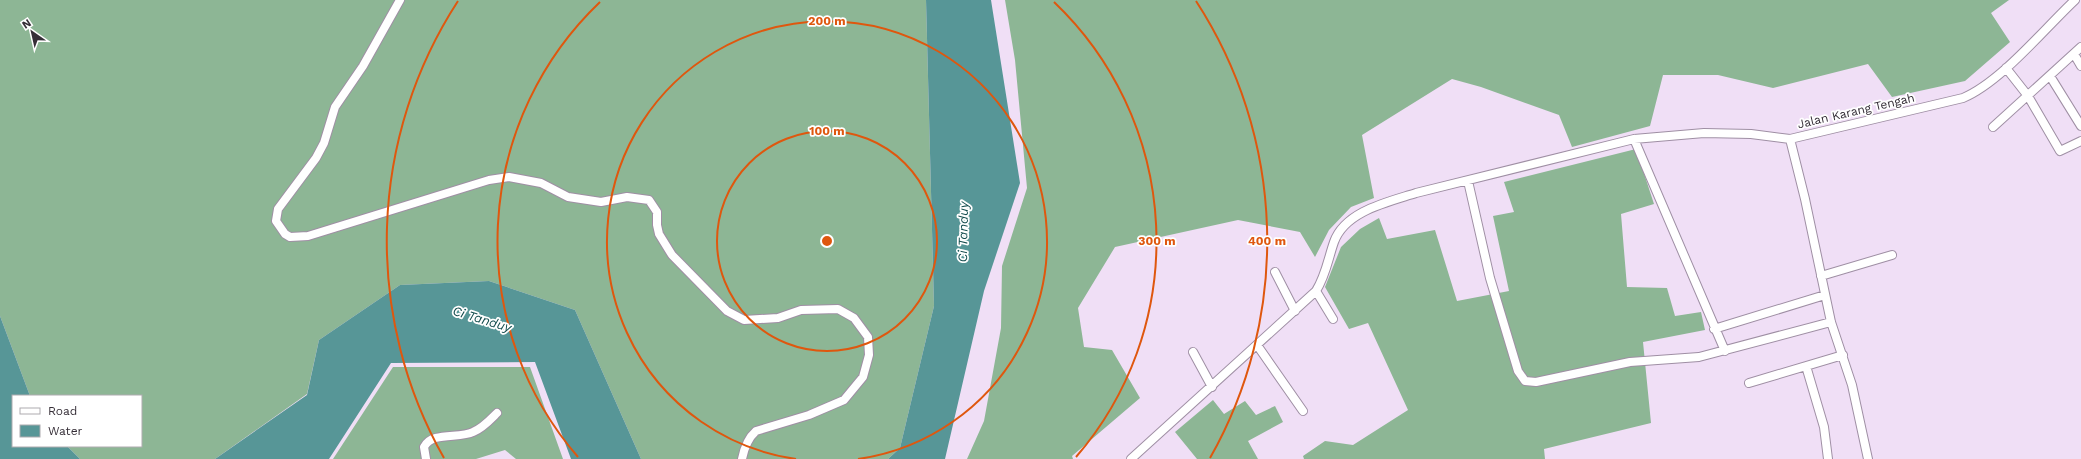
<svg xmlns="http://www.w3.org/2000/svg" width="2081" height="459" font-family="'Work Sans',sans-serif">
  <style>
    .forest { fill: #8db695 }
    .water { fill: #579697 }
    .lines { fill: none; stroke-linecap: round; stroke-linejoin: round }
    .minor-casing { stroke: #9f8fa4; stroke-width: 10 }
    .minor { stroke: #fff; stroke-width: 8 }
    .ring { fill: none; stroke: #df570e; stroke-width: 2 }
    .labels { text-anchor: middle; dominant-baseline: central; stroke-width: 3.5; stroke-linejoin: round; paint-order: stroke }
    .street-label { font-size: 12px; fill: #352e37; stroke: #fff }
    .water-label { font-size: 13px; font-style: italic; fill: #134c4d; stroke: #fff }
    .centre { fill: #df570e; stroke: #fff; stroke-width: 2 }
    .ring-label { font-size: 12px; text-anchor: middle; font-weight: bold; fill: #df570e; stroke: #fff; stroke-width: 3.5; stroke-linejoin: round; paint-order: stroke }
  </style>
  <rect width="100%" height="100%" fill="#f0dff6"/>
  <path class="forest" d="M0 0H926L934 306 900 448 888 459H641L575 310 489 281 400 285 319 340 307 394 215 459H80L67 446H141V396H30L0 316Z
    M1005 0H2009L1991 13 2010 42 1965 81 1892 97 1868 64 1773 88 1718 75H1663L1650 126 1572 147 1559 115 1481 87 1452 79 1362 135 1374 198 1351 207 1329 230 1315 257 1300 232 1238 220 1115 247 1078 308 1084 347 1112 350 1140 398 1072 456 1073 459H967L984 421 1001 328 1002 266 1027 188 1015 60Z
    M1636 149 1654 204 1621 214 1627 287 1667 288 1675 316 1701 312 1705 330 1643 342 1651 423 1544 449 1545 459H1304L1303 456 1325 441 1353 445 1408 410 1368 323 1349 329 1325 287 1341 247 1360 229 1379 218 1387 239 1435 230 1457 301 1509 291 1493 216 1514 212 1504 182Z
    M393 367H530L563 459H516L505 450 476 459H333Z
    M1213 400 1224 414 1245 401 1256 415 1275 406 1283 422 1248 441 1258 459H1197L1175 432Z"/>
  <path class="water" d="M926 0H991L1020 183 984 291 945 459H888L900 448 934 306Z
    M489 281 575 310 641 459H571L535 362 391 363 329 459H215L307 395 319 340 400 285Z
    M0 316 30 396H13V446H67L80 459H0Z"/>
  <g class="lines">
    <g class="minor-casing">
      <path id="minor" d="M400 0 363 66 335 107 324 143 316 158 278 209 276 221 285 234 290 237 308 236 489 180 509 177 541 183 568 197 601 202 627 197 649 200 657 212V225L659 234 672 255 727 311 744 320 778 318 801 310 838 309 854 318 868 337 869 355 863 377 844 400 809 415 756 431C748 438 744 449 742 459
        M2074 54 2081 66
        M2006 68 2028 96 2060 151 2081 141
        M2050 76 2081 126
        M1993 127 2081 47
        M1634 139 1725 351
        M1468 181 1490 278 1518 371 1525 381 1536 382 1630 362 1699 357 1831 322
        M1275 272 1295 311
        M1821 276 1892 255
        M1316 291 1333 319
        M1714 329 1825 295
        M1257 345 1303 411
        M1193 352 1212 387
        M1806 366 1824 427 1828 459
        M1749 383 1843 355
        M426 459 424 447C432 431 459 439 473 432 483 428 490 420 497 413
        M1131 459 1316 291C1326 275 1328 259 1334 242 1345 211 1388 202 1416 193L1634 139 1704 133 1751 134 1790 139
        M1868 459 1852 385 1831 322 1805 199 1790 139 1963 98C2001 82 2043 30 2075 0"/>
    </g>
    <use href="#minor" class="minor"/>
  </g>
  <g class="ring">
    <circle cx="827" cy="241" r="110"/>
    <path d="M796 459A220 220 0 1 1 858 459"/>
    <path d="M578 457A330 330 0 0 1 600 2M1054 2A330 330 0 0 1 1076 457"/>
    <path d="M444 458A440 440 0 0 1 458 1M1196 1A440 440 0 0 1 1210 458"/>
  </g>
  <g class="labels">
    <g class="street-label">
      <text transform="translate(1856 111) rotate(-13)">Jalan Karang Tengah</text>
    </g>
    <g class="water-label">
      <text transform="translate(963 232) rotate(-89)">Ci Tanduy</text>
      <text transform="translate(482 319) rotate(17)">Ci Tanduy</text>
    </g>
  </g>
  <circle cx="827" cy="241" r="6" class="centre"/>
  <g class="ring-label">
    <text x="827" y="25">200 m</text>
    <text x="827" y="135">100 m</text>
    <text x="1157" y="245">300 m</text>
    <text x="1267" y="245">400 m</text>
  </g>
  <rect x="12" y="395" width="130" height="52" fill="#ffffff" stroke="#aeabaf"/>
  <rect x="20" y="408" width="20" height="6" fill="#ffffff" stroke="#aeabaf"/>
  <text x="48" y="415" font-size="12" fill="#352e37">Road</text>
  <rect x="20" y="425" width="20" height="12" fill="#579697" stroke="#aeabaf"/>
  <text x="48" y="435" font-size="12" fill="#352e37">Water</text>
  <g transform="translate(32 32) rotate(326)" stroke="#ffffff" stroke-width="3" paint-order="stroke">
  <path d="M0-3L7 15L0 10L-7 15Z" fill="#352e37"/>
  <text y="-6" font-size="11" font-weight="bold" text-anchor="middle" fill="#352e37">N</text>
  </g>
</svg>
